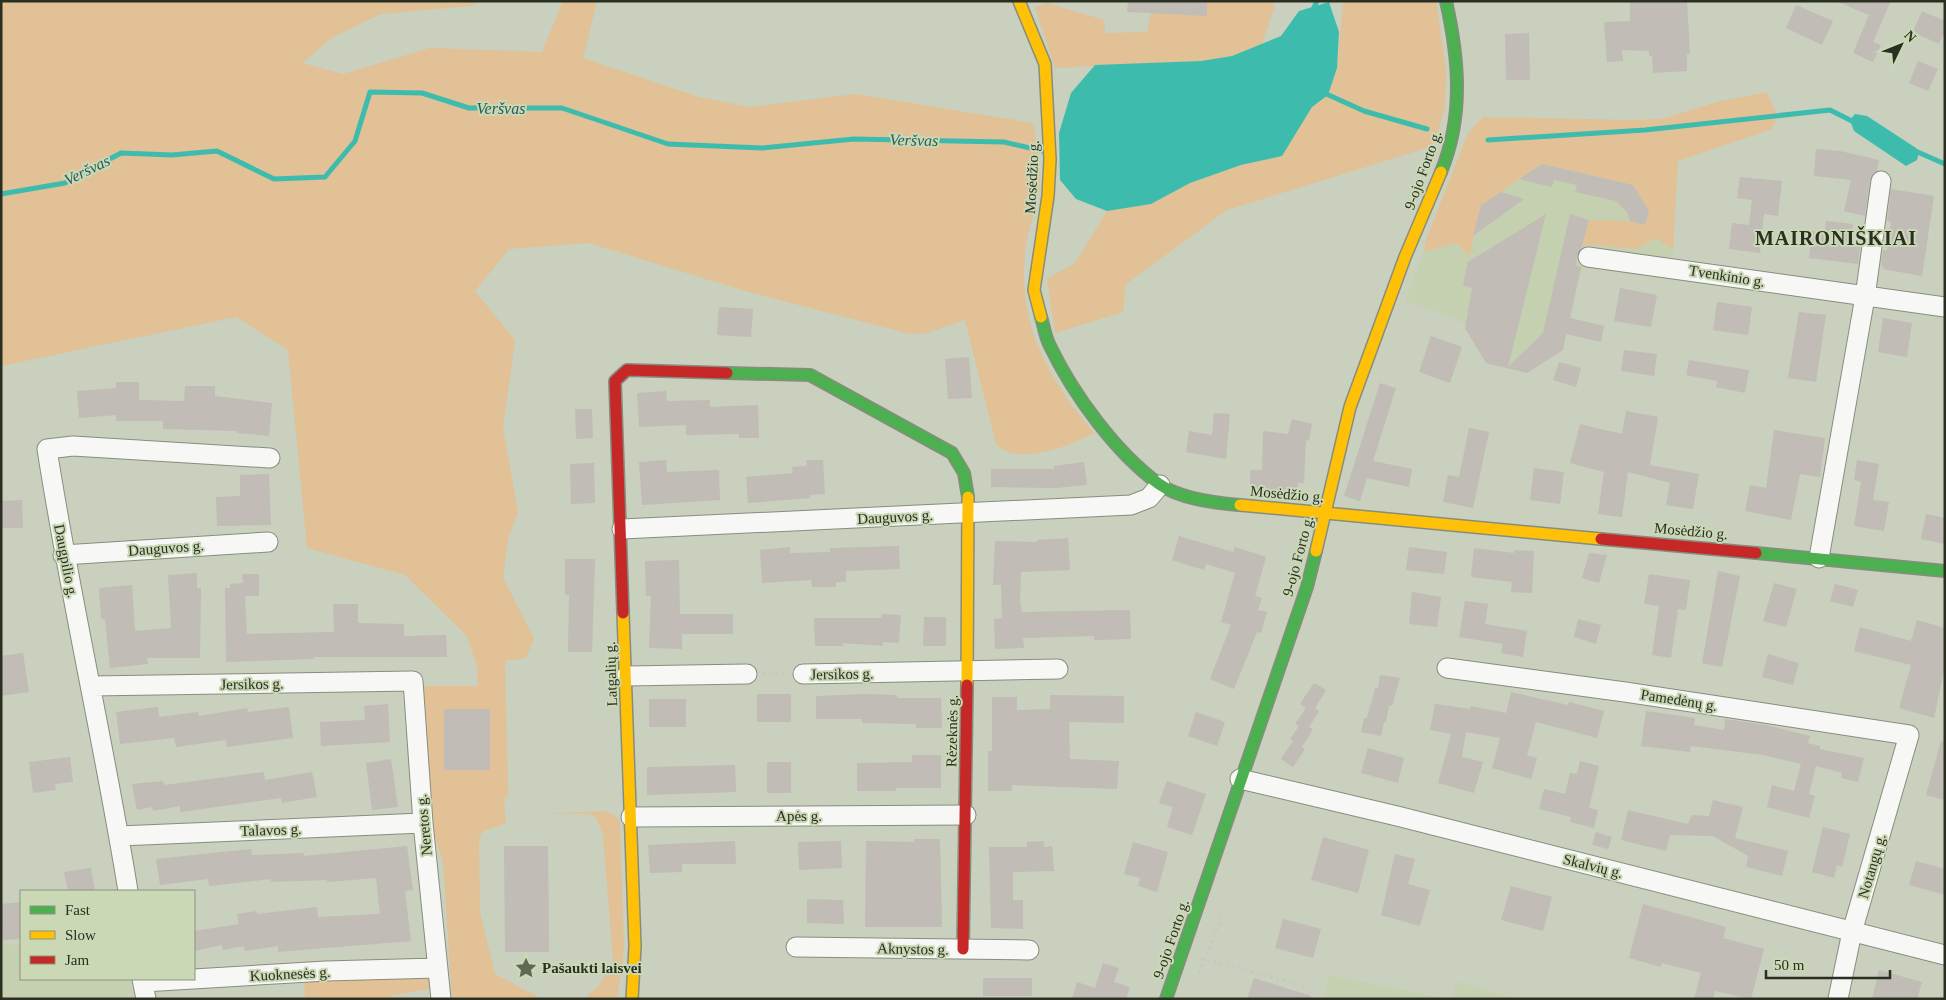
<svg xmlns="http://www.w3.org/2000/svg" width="1946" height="1000" font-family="'Times New Roman',serif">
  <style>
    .built { fill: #c4d0b0 }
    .green { fill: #e1c195 }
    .water { fill: #3dbcad }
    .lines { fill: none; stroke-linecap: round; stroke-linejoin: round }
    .stream { stroke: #3dbcad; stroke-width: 5 }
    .building { fill: #c1bcb5 }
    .street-casing { stroke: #878d7e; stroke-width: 21 }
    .fast-casing { stroke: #878d7e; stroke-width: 14 }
    .slow-casing { stroke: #878d7e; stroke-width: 14 }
    .jam-casing { stroke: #878d7e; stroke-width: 14 }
    .path { stroke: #c6c9c3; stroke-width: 3; stroke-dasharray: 2.5 4; stroke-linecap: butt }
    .street { stroke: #f7f8f5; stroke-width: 19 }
    .fast { stroke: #4caf50; stroke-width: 11 }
    .slow { stroke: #ffc107; stroke-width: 11 }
    .jam { stroke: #c62828; stroke-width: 11 }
    .labels { text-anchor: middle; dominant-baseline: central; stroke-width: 4; stroke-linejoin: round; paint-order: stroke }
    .street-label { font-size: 15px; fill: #2a2f21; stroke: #cad8b5 }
    .poi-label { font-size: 15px; font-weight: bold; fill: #2a2f21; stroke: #cad8b5; text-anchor: start }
    .water-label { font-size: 16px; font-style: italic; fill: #255e58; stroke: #cad8b5 }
    .district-label { font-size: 20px; font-weight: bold; letter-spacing: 1px; fill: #2a2f21; stroke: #cad8b5 }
  </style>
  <rect width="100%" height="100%" fill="#c9d0bd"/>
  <path class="built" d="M1542 164 1633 185 1649 211 1636 249 1656 238 1673 250 1669 280 1582 267 1563 350 1527 373 1486 363 1465 328V323L1417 304 1405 302 1424 252 1457 243 1468 256 1481 205Z
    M21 944V979H130L134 999H1V945Z
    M1329 975 1448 999H1322Z
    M1457 982 1518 999H1451Z"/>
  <path class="green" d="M1 1H478L471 6 381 14 333 37 302 63 343 74 430 48 542 52 563 1H597L583 58 699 97 750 107 856 94 1033 123C1036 142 1041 162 1040 180 1040 204 1027 227 1025 251 1018 327 1047 376 1094 433 1074 444 1033 460 1009 452 1005 451 1000 447 996 444L965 320 927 333 910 334 745 291 589 243 509 249 475 291 515 340 503 428 518 512 508 539 503 578 534 638 526 658 505 661 508 787V796L504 799 506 823 482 832 479 843 480 912 495 974 542 999H452L443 862 434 834 420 691 423 686H478L477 666 467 636 405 575 307 548 288 350 236 317 1 366Z
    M1207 1H1274V9L1262 44 1232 56 1201 61 1055 68 1035 7 1047 3 1104 20 1105 33 1147 32 1151 13 1206 16Z
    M1343 1H1436L1446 70 1445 109 1433 146 1227 210 1126 284 1123 312 1055 333 1047 279 1075 263 1107 211 1151 204 1190 183 1241 165 1282 156 1312 107 1328 95 1337 68Z
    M1767 92 1777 115 1772 129 1678 161 1673 250 1656 238 1636 249 1582 244 1589 220 1630 221 1645 225 1649 211 1633 185 1542 164 1481 205 1469 257 1457 243 1424 252 1426 240 1468 133 1483 117 1633 120 1662 119 1717 102Z
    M606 811 614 815 620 821 624 950 617 999H588L586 997 598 987 613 961 603 835 596 818 589 814H544Z
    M304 976 424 977 431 982 432 988 391 996V999H305Z"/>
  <path class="water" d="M1329 2 1339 32 1337 68 1328 95 1312 107 1282 156 1241 165 1190 183 1151 204 1107 211 1076 199 1060 180 1059 133 1071 93 1095 65 1201 61 1232 56 1281 36 1299 11Z
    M1855 114 1867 116 1916 148 1919 152 1917 160 1906 166 1854 131 1850 120Z"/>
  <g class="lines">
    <path class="stream" d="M1313 10 1317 1
      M1322 92 1364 111 1427 129
      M1488 140 1645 130 1830 110 1856 123
      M1913 150 1945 164
      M1 194 65 183 121 153 172 155 217 151 274 179 325 177 355 141 370 92 422 93 469 108H562L668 144 762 148 854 139 1004 142 1043 151"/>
  </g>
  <path class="building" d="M1128 1H1207V16L1127 12Z
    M1630 1H1687L1690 54H1687V71L1653 73 1652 56H1649V51L1622 50 1623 61 1607 62 1604 22 1630 21Z
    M1836 1H1891L1873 42 1881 45 1873 62 1853 53 1869 15Z
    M1796 5 1833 21 1822 45 1786 28Z
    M1922 11 1945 21V31L1939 44 1913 32Z
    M1529 33 1530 80H1506L1505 34Z
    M1918 61 1938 69 1928 91 1909 83Z
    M1816 149 1840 151 1879 160 1877 171 1870 179 1865 216 1844 211 1851 180 1814 176Z
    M1542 164 1633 185 1649 211 1645 225 1630 221 1627 212 1616 201 1575 192 1577 185 1554 180 1552 187 1519 179Z
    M1740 177 1782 181 1778 216 1764 214 1760 253 1729 249 1732 223 1749 225 1752 200 1737 198Z
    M1891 189 1934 196 1922 276 1883 269 1884 267 1881 266 1883 250H1887L1891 222 1887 221Z
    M1501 192 1524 199 1473 236 1481 205Z
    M1546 214 1508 367 1543 333 1570 214 1589 220 1581 249 1577 255 1576 266 1581 267 1570 318 1604 326 1601 342 1566 334 1563 350 1527 373 1486 363 1465 328 1472 288 1463 285 1468 262Z
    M1826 221 1853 224 1850 246 1860 247 1858 264 1809 258 1812 231 1825 233Z
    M1620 288 1657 295 1651 327 1614 321Z
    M1717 302 1752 307 1748 335 1713 330Z
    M719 307 753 309 751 337 717 335Z
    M1799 312 1826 315 1816 382 1788 378Z
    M1883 318 1912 323 1907 357 1878 352Z
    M1431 336 1462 347 1450 383 1419 372Z
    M1624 350 1657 354 1654 376 1621 371Z
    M969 357 972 398 948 399 945 359Z
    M1689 360 1749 370 1745 393 1716 387 1717 381 1686 375Z
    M1559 362 1581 368 1576 387 1553 380Z
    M116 382H139V400L184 401 185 386H215V396L272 403 269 436 237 433V431L163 429V421H116V415L79 418 77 391 116 388Z
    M1380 383 1396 388 1373 461 1412 469 1409 487 1367 478 1360 501 1344 496Z
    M666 391 667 401 710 400V407L758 405 759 438H739V434L686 435V425L639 427 637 393Z
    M575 409H592L593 438 576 439Z
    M1626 411 1658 417 1650 465 1699 474 1693 509 1666 505 1670 483 1628 472 1622 517 1598 514 1604 472 1570 463 1580 424 1622 434Z
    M1214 413 1230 414 1226 459 1186 452 1189 431 1212 435Z
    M1292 419 1312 424 1309 441 1306 440 1304 483H1298L1297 491 1250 490V470H1262L1263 431 1288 434Z
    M1469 428 1489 432 1473 508 1443 502 1448 475 1459 477Z
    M1774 430 1825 438 1820 477 1800 474 1791 520 1745 511 1750 485 1766 488Z
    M666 460 667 472 719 470 720 500 642 505 639 462Z
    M806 460H823L825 494 810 495V498L748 503 746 477 793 473 792 467 807 466Z
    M1857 460 1879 464 1873 500 1889 502 1884 531 1854 526 1861 482 1854 480Z
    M1084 462 1087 485 1056 488 991 487V469H1054V466Z
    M594 463 595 503 571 504 570 464Z
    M1534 468 1564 472 1560 504 1530 500Z
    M269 474 271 525 217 526 216 497 240 496V475Z
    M22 500 23 528H1V501Z
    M1926 514 1945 518V544L1921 539Z
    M1179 536 1233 552 1235 547 1266 557 1255 596 1262 598 1258 610 1267 612 1261 633 1257 632 1234 689 1210 679 1231 625 1221 622 1235 573 1206 564 1204 570 1172 560Z
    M1068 538 1070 570 1021 572 1020 602 1022 612 1130 610 1131 639 1094 640V636L1023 638 1024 648 995 649 994 619 1002 618 1001 585H993L995 541 1037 542V540Z
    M899 546 900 569 846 571V582H836V587H812L811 580 762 583 760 550 790 547V553L830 552V548Z
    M1409 547 1447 552 1444 574 1406 570Z
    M1474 548 1514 553V550L1534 551 1532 593 1511 592 1512 582 1471 577Z
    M1589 553 1607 555 1599 583 1582 578Z
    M565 559H595L592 652H568L569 595H565Z
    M679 560 680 614H733V634H682V649L649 648 651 596H646L645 561Z
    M1718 571 1740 576 1722 667 1702 663Z
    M197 573V588H201L200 658H147L148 664 110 668 105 619H101L99 588 132 585 135 631 171 628 168 575Z
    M242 574H259V596H245L247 634 334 632 333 604H358V623L404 624V636L446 635 447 657H314V659L226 662 225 588H230V584L243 583Z
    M1649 574 1690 580 1686 610 1678 609 1671 658 1652 655 1659 606 1644 604Z
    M1774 583 1797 589 1786 627 1763 621Z
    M1835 584 1858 590 1853 607 1830 601Z
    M1412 592 1441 597 1437 627 1409 624Z
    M1465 601 1488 604 1485 624 1527 631 1523 657 1501 653 1503 644 1459 637Z
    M882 614 901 615 899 643 883 642V646L843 643V646H815L814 618H881Z
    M924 617H946V646H923Z
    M1578 619 1601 625 1596 644 1574 637Z
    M1917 620 1945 628V665L1934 718 1899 708 1911 665 1854 651 1860 627 1911 641Z
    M23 653 29 692 1 696V656Z
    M1768 654 1799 663 1793 685 1762 677Z
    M1380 675 1400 678 1392 706H1389L1386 722H1384L1381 736 1361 732 1364 718H1367L1370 705H1371L1375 688H1378Z
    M1314 683 1326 690 1315 708 1319 711 1309 727 1313 729 1302 747 1305 749 1293 767 1281 759 1293 741 1290 739 1299 726 1295 724 1306 708 1300 704Z
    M1511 692 1568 705 1569 702 1604 711 1597 738 1536 722 1527 755 1537 758 1531 779 1492 768 1500 738 1466 732 1462 757 1483 762 1474 793 1438 783 1451 734 1430 730 1435 704 1470 709 1471 706 1506 713Z
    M757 694H791V722H757Z
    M863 694 897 695V698H941L942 728H916V724L862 723V719H816V696Z
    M1050 695 1124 696V723L1069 722 1070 759 1119 761 1117 789 1012 785V791H988V751H992V697H1017V710L1050 709Z
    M649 699H686V727H649Z
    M388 704 390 742 321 746 320 722 365 720 364 706Z
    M158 707 159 717 198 712 199 716 247 708 248 712 289 707 293 738 227 747 226 740 176 747 174 738 120 744 116 712Z
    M444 709H490V770H444Z
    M1646 711 1695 718 1694 725 1724 730 1725 719 1766 725 1810 736 1808 743 1820 746V749L1864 758 1858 782 1841 778 1842 773 1816 766 1809 794 1815 796 1809 818 1767 807 1772 785 1794 791 1801 764 1763 755 1691 746 1690 752 1641 746Z
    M1196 712 1225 722 1217 746 1188 736Z
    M1941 741 1945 742V800L1926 795Z
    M1368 748 1404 758 1398 783 1361 773Z
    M912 755H941V788H896V791H857V763L912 762Z
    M70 757 73 782 55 784 56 790 33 793 29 762Z
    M391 759 398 807 372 810 366 763Z
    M1580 761 1599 766 1589 808 1598 810 1594 828 1570 822 1571 817 1539 809 1544 789 1565 794 1570 773 1577 774Z
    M767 762H791V793H767Z
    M735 765 736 792 647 795V767Z
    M264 772 265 780 312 772 317 797 282 803 281 798 180 812V806L153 811 152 807 137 810 132 784 163 781 164 785Z
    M1167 781 1206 794 1192 835 1167 827 1173 807 1159 803Z
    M1713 800 1743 807 1735 838 1788 851 1782 876 1746 867 1748 856 1713 836 1670 835 1666 851 1621 840 1628 810 1688 824 1692 815 1709 816Z
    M1823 827 1850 834 1842 867 1837 865 1834 878 1812 872Z
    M1596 832 1612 837 1608 849 1592 845Z
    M1323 837 1369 850 1358 893 1311 880Z
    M914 839H940L942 927H865L866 841 914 842Z
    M735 841 736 864H682V872L650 873 648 845Z
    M841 841 842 868 799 870 798 842Z
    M1044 841V847L1052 846 1054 871 1013 872V900H1023V929L991 928 989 847H1027V842Z
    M1133 842 1168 852 1157 892 1138 886 1140 878 1124 874Z
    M407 846 413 890 405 891 411 941 278 952V946L245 951 244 946 223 950 222 945 194 951V931L239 924 237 914 257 911V914L317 907 318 917 380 914 376 878 327 882V880L271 882V879L209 886 208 879 160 885 156 859 251 849 252 855 304 853V856Z
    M504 846H548L549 952H505Z
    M1395 854 1415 859 1408 884 1430 890 1420 926 1381 915Z
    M1916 861 1945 869V895L1909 885Z
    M91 868 95 891H68L64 872Z
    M1511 886 1552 897 1543 931 1501 920Z
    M807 899 843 900 844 924 807 923Z
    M21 902V939L3 940 1 904Z
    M1643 904 1726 927 1723 938 1764 949 1751 999 1715 991 1713 999H1694L1701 973 1662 963 1661 967 1629 958Z
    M1283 919 1321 929 1313 958 1275 948Z
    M1103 963 1119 968 1114 982 1130 987 1126 999H1072L1077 982 1095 988Z
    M1879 970 1922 982 1917 999H1872Z
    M983 978H1032V996H983Z
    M1254 978 1311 996 1310 999H1247Z"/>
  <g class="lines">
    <g class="street-casing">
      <path id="street" d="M1588 257 1945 307
        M622 529 1131 505 1149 498 1160 485
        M63 555 268 542
        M1819 558 1865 297 1881 181
        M1447 668 1625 692 1909 735 1852 932 1838 999
        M803 674 1058 669
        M626 676 747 674
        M91 686 413 681 423 823 441 999
        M1240 779 1397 816 1945 955
        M631 817 966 815
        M119 836 423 823
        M128 891C104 743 70 597 47 449L73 446 270 458
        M796 947 1029 950
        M142 979 146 999
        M143 982 326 971 437 968"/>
    </g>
    <g class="fast-casing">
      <path id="fast" d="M1441 172C1464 116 1459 59 1446 1
        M1041 317C1044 326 1045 337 1050 346 1073 394 1116 453 1159 484 1180 499 1215 503 1240 505
        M727 373 810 375 952 453 964 473 968 497
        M1756 553 1945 571
        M1166 999 1307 587 1316 551"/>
    </g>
    <g class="slow-casing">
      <path id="slow" d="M1019 1 1045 64 1050 159 1048 196 1034 290 1041 317
        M1240 505 1601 539
        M1316 551 1350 407 1405 257 1441 172
        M623 613 635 946 632 999
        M967 685 968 497"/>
    </g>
    <g class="jam-casing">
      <path id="jam" d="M1601 539 1756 553
        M623 613 615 381 627 370 727 373
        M963 949 967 685"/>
    </g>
    <path class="path" d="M763 674H787
      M1201 958 1307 987
      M1199 973 1223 913"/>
    <use href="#street" class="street"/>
    <use href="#fast" class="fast"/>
    <use href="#slow" class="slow"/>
    <use href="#jam" class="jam"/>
  </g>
  <defs>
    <g id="sight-bare" transform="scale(1.725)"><path d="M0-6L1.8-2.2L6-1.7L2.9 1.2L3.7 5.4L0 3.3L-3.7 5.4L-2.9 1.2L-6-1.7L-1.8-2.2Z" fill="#626758" stroke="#cad8b5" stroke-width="2.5" paint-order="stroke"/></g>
  </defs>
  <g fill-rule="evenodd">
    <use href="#sight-bare" x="526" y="968"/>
  </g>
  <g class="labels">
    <g class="street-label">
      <text transform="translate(1423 170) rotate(-70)">9-ojo Forto g.</text>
      <text transform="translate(1032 177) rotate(-87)">Mosėdžio g.</text>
      <text transform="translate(1727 276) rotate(9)">Tvenkinio g.</text>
      <text transform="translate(1287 494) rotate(5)">Mosėdžio g.</text>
      <text transform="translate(895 517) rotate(-3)">Dauguvos g.</text>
      <text transform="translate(1691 531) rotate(5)">Mosėdžio g.</text>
      <text transform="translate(166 548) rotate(-4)">Dauguvos g.</text>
      <text transform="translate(1298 556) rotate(-75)">9-ojo Forto g.</text>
      <text transform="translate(66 561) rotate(79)">Daugpilio g.</text>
      <text transform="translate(611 674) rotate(-92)">Latgalių g.</text>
      <text transform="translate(842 674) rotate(-1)">Jersikos g.</text>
      <text transform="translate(252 684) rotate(-1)">Jersikos g.</text>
      <text transform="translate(1679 700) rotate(9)">Pamedėnų g.</text>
      <text transform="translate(952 731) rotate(-89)">Rėzeknės g.</text>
      <text x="799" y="816">Apės g.</text>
      <text transform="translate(424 825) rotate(-95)">Neretos g.</text>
      <text transform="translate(271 830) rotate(-2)">Talavos g.</text>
      <text transform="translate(1593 866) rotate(14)">Skalvių g.</text>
      <text transform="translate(1872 866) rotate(-74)">Notangų g.</text>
      <text transform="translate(1171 939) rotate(-71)">9-ojo Forto g.</text>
      <text transform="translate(913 949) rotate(1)">Aknystos g.</text>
      <text transform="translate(290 974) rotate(-3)">Kuoknesės g.</text>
    </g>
    <g class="poi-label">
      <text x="542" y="968">Pašaukti laisvei</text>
    </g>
    <g class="water-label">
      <text x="501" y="108">Veršvas</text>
      <text transform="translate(914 140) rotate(1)">Veršvas</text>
      <text transform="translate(87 170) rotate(-26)">Veršvas</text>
    </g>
    <g class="district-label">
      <text x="1836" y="238">MAIRONIŠKIAI</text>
    </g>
  </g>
  <rect width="1946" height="1000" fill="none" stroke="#2a2f21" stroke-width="5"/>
  <rect x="20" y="890" width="175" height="90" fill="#cad8b5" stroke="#8a947a"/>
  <rect x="30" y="906" width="25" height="8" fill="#4caf50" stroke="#8a947a"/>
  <text x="65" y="915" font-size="15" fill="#2a2f21">Fast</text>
  <rect x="30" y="931" width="25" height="8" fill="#ffc107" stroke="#8a947a"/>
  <text x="65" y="940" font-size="15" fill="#2a2f21">Slow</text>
  <rect x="30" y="956" width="25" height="8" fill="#c62828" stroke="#8a947a"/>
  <text x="65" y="965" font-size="15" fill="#2a2f21">Jam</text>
  <g transform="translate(1901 45) rotate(47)" stroke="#cad8b5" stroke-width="4" paint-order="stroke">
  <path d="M0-4L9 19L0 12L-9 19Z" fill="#2a2f21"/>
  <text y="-8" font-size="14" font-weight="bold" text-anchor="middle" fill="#2a2f21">N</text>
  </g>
  <path d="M1766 970v8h124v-8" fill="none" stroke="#2a2f21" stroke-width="2.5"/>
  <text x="1774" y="970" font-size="15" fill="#2a2f21" stroke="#cad8b5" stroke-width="4" paint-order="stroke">50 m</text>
</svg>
